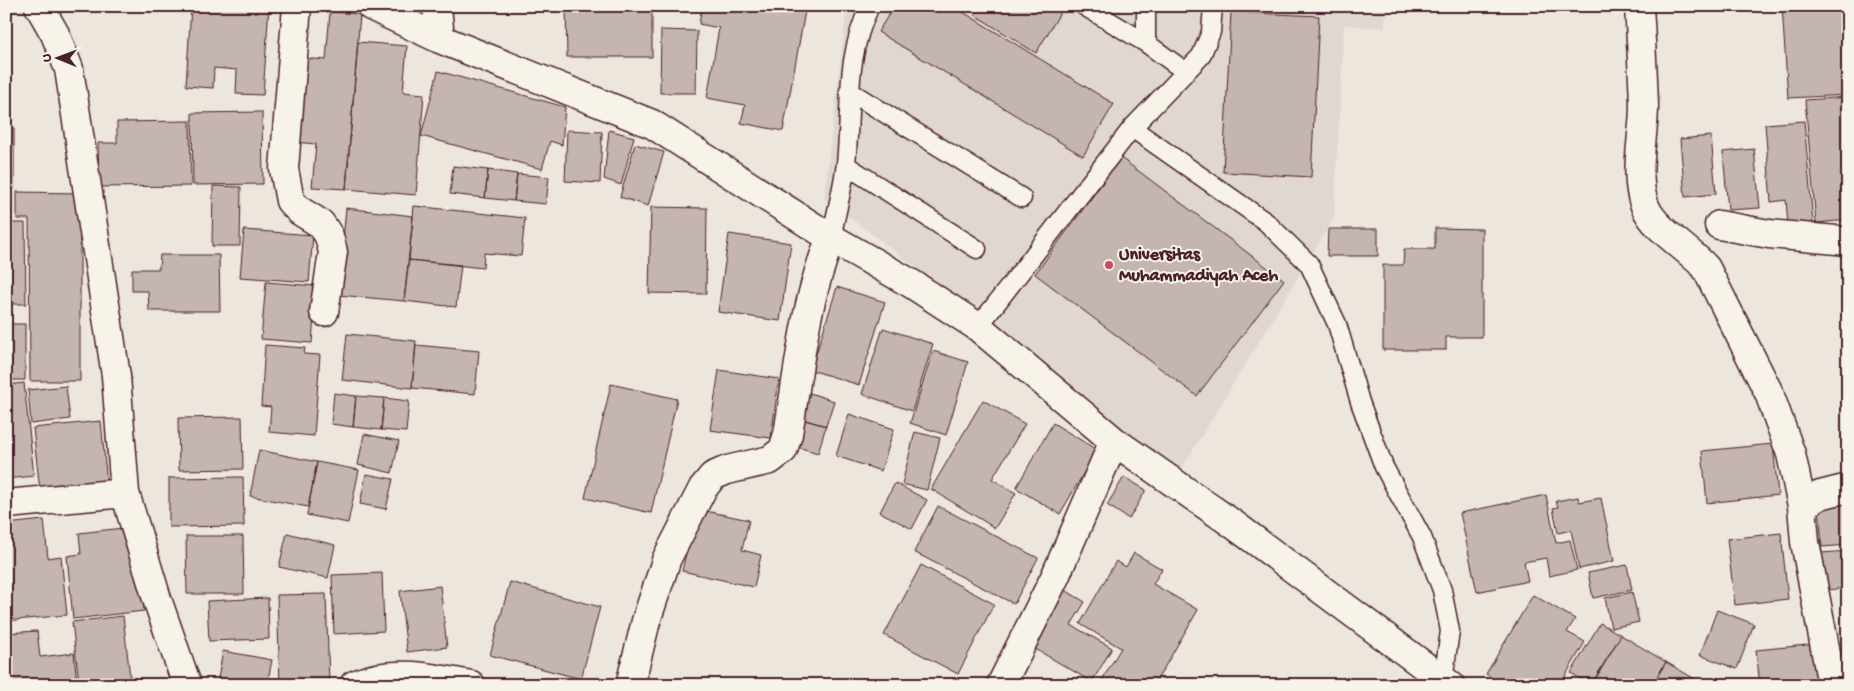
<svg xmlns="http://www.w3.org/2000/svg" width="1854" height="691" font-family="'Gochi Hand',sans-serif">
  <style>
    .built { fill: #e0d7d0 }
    .building { fill: #c4b5b0; stroke: #4a1f2b }
    .lines { fill: none; stroke-linecap: round; stroke-linejoin: round }
    .lane-casing { stroke: #4a1f2b; stroke-width: 21 }
    .street-casing { stroke: #4a1f2b; stroke-width: 31 }
    .lane { stroke: #f7f3e8; stroke-width: 18 }
    .street { stroke: #f7f3e8; stroke-width: 28 }
    .poi-dot { fill: #d1495b; stroke: #f7f3e8; stroke-width: 2 }
    .labels { text-anchor: middle; dominant-baseline: central; stroke-width: 4; stroke-linejoin: round; paint-order: stroke }
    .poi-label { font-size: 18px; font-weight: bold; fill: #4a1f2b; stroke: #f7f3e8; text-anchor: start }
  </style>
  <rect width="100%" height="100%" fill="#ece6dd"/>
  <filter id="ink" filterUnits="userSpaceOnUse"><feTurbulence type="fractalNoise" baseFrequency=".02" numOctaves="2"/><feDisplacementMap in="SourceGraphic" scale="10" xChannelSelector="R" yChannelSelector="G"/><feConvolveMatrix kernelMatrix="1 2 1 2 8 2 1 2 1" color-interpolation-filters="sRGB"/></filter>
  <g filter="url(#ink)">
    <path class="built" d="M845 6H1386L1385 28 1344 25 1334 218 1179 473 969 307 824 198 846 15Z"/>
    <path class="building" d="M191 6H269L263 95 236 94 237 70 214 68 213 88 186 86Z
      M566 6H652V57H567Z
      M702 6H806L783 131 741 123 745 105 707 98 719 28 699 24Z
      M894 6H953L1114 104 1083 156 878 32Z
      M981 6H1060L1063 8 1036 53 975 15Z
      M1782 6H1848V95L1788 98Z
      M330 12 360 14 346 189 312 187 316 144 294 142 300 58 326 60Z
      M1231 12 1319 16 1311 177 1223 172Z
      M661 30 697 31 696 93H660Z
      M358 42 407 46 403 92 424 94 416 195 346 189Z
      M438 71 565 107 562 145 550 141 542 169 421 136Z
      M1848 97V220L1816 223 1805 100Z
      M262 112 263 184 193 185 192 113Z
      M190 121 191 186 99 187 98 143H117V122Z
      M1804 121 1813 223 1788 225 1786 200 1771 202 1765 124Z
      M6 128H14V189H6Z
      M567 130 602 132 600 183 565 181Z
      M609 130 634 137 621 185 604 179Z
      M1711 136 1716 194 1685 197 1680 139Z
      M635 144 664 152 648 206 620 197Z
      M1754 149 1760 208 1728 210 1723 152Z
      M1121 158 1284 280 1197 396 1035 274Z
      M453 166 488 170 485 198 450 194Z
      M488 170 517 174 514 201 485 198Z
      M517 174 549 177 546 204 514 201Z
      M213 186 241 187 240 246H212Z
      M17 192 80 193V381H30L29 219H17Z
      M414 206 525 218 521 256 484 253 483 268 409 260Z
      M651 207 707 208 706 294 649 293Z
      M346 208 413 216 404 301 338 295Z
      M6 223H25L26 304H6Z
      M1435 228 1482 229V337H1446V350H1383V265H1403L1404 249H1435Z
      M1328 229H1378V256H1327Z
      M244 230 313 235 309 282 240 277Z
      M729 234 791 243 780 321 718 312Z
      M160 255H219L220 311H149L148 291H132V269H159Z
      M409 260 461 265 456 307 404 301Z
      M266 282 316 286 312 343 261 339Z
      M837 287 885 302 859 385 811 370Z
      M6 324H25V380H6Z
      M883 328 933 344 912 411 862 394Z
      M347 334 416 341 412 388 342 380Z
      M265 345 305 348 304 354 320 355 314 436 269 432 271 407 261 406Z
      M416 345 479 351 475 394 412 388Z
      M933 351 968 362 946 435 910 423Z
      M719 370 779 379 771 438 710 430Z
      M24 383 34 476 6 479V385Z
      M611 384 677 399 651 513 585 498Z
      M66 386 70 419 31 424 28 390Z
      M334 393 356 396 353 427 331 424Z
      M810 393 834 401 826 426 802 419Z
      M356 396 384 398 381 430 353 427Z
      M384 398 409 401 406 432 381 430Z
      M983 400 1025 424 992 479 1016 493 995 528 931 489Z
      M849 414 894 429 881 471 836 456Z
      M242 417 243 469 179 470 178 418Z
      M802 419 826 426 818 453 794 446Z
      M101 421 107 484 40 491 33 428Z
      M1053 423 1097 450 1060 514 1016 488Z
      M915 432 940 438 927 490 902 484Z
      M364 434 399 441 392 473 358 465Z
      M1773 444 1778 495 1707 503 1702 451Z
      M259 450 317 462 308 507 250 496Z
      M317 462 359 470 348 523 307 515Z
      M366 474 393 479 386 509 360 504Z
      M243 477 244 526 169 527V478Z
      M1124 477 1146 490 1129 519 1107 505Z
      M895 483 927 500 912 529 880 512Z
      M1546 495 1556 543 1570 540 1577 570 1549 576 1546 558 1524 562 1528 581 1477 592 1460 513Z
      M1578 497 1579 502 1601 498 1614 561 1579 569 1571 530 1558 533 1553 508 1558 507 1556 501Z
      M1848 504V545L1822 547 1819 507Z
      M938 506 1038 558 1014 604 914 552Z
      M696 509 749 520 742 550 761 555 754 587 682 571Z
      M44 520 48 558 61 556 67 615 6 621V524Z
      M123 528 126 549 137 548 144 611 73 619 67 556 81 554 79 533Z
      M287 533 335 545 328 578 279 567Z
      M1781 533 1788 599 1735 605 1727 539Z
      M186 536H243L244 594H187Z
      M1848 551V588L1826 590 1822 553Z
      M1134 553 1162 569 1153 584 1198 610 1154 685H1099L1121 648 1080 624 1116 561 1126 567Z
      M921 565 994 604 958 674 884 635Z
      M1627 565 1632 590 1593 598 1588 573Z
      M382 573 384 631 334 634 332 575Z
      M510 582 600 607 581 679 490 655Z
      M440 586 447 647 407 652 400 591Z
      M1065 590 1085 602 1071 625 1112 648 1092 682 1032 647Z
      M1632 592 1639 622 1611 628 1605 598Z
      M326 594 329 682 280 684 277 595Z
      M1533 595 1575 619 1567 632 1585 642 1560 685H1504L1486 674Z
      M268 598 269 639 209 641 207 601Z
      M1717 610 1754 624 1737 669 1700 655Z
      M123 616 130 677 79 683 72 622Z
      M1600 623 1621 635 1591 685 1571 673Z
      M37 631 40 657 74 653 77 685H6V633Z
      M1621 635 1666 662 1652 685H1592Z
      M1817 644 1820 685H1760L1756 650Z
      M223 651 272 660 267 685 217 684Z
      M1666 662 1705 685H1652Z"/>
    <g class="lines">
      <g class="lane-casing">
        <path id="lane" d="M1084 6 1146 43 1186 72
          M1146 6V43
          M849 91 1022 198
          M1132 128 1266 222 1309 264 1337 324 1360 402 1384 467 1422 537 1442 590 1450 631 1443 680
          M846 165 977 249
          M831 238C836 214 843 188 846 163 852 107 844 59 870 6
          M978 327 1132 128 1201 56 1211 32 1213 6"/>
      </g>
      <g class="street-casing">
        <path id="street" d="M39 6 55 34 69 69 116 376 125 493 157 599 187 685
          M297 6 284 169 290 201 300 211 321 224 329 236 333 252 324 312
          M371 6 440 39 652 124 831 238 912 284 978 327 1114 441 1233 524 1450 685
          M437 6 440 39
          M1639 6C1641 39 1643 73 1644 106 1644 137 1633 175 1645 206 1654 229 1689 249 1706 268L1769 393 1791 454 1802 506
          M1719 225 1769 234 1848 241
          M6 504 125 493
          M354 685C390 668 434 678 471 685
          M630 685 646 621 667 558 703 488 713 476 727 470 770 460 783 450 788 434C799 368 805 300 831 238
          M1001 685 1055 577 1114 441
          M1832 685 1805 542 1802 506 1820 495 1848 488"/>
      </g>
      <use href="#lane" class="lane"/>
      <use href="#street" class="street"/>
    </g>
  </g>
  <circle class="poi-dot" cx="1109" cy="265" r="5"/>
  <g class="labels">
    <g class="poi-label">
      <text x="1119" y="255">Universitas<tspan x="1119" dy="21">Muhammadiyah Aceh</tspan></text>
    </g>
  </g>
  <rect width="1854" height="691" fill="none" stroke="#f7f3e8" stroke-width="25"/>
  <rect x="12" y="12" width="1829" height="666" fill="none" stroke="#4a1f2b" stroke-width="2" filter="url(#ink)"/>
  <g transform="translate(58 58) rotate(271)" stroke="#f7f3e8" stroke-width="4" paint-order="stroke">
  <path d="M0-4L9 19L0 12L-9 19Z" fill="#4a1f2b"/>
  <text y="-8" font-size="14" font-weight="bold" text-anchor="middle" fill="#4a1f2b">U</text>
  </g>
</svg>
